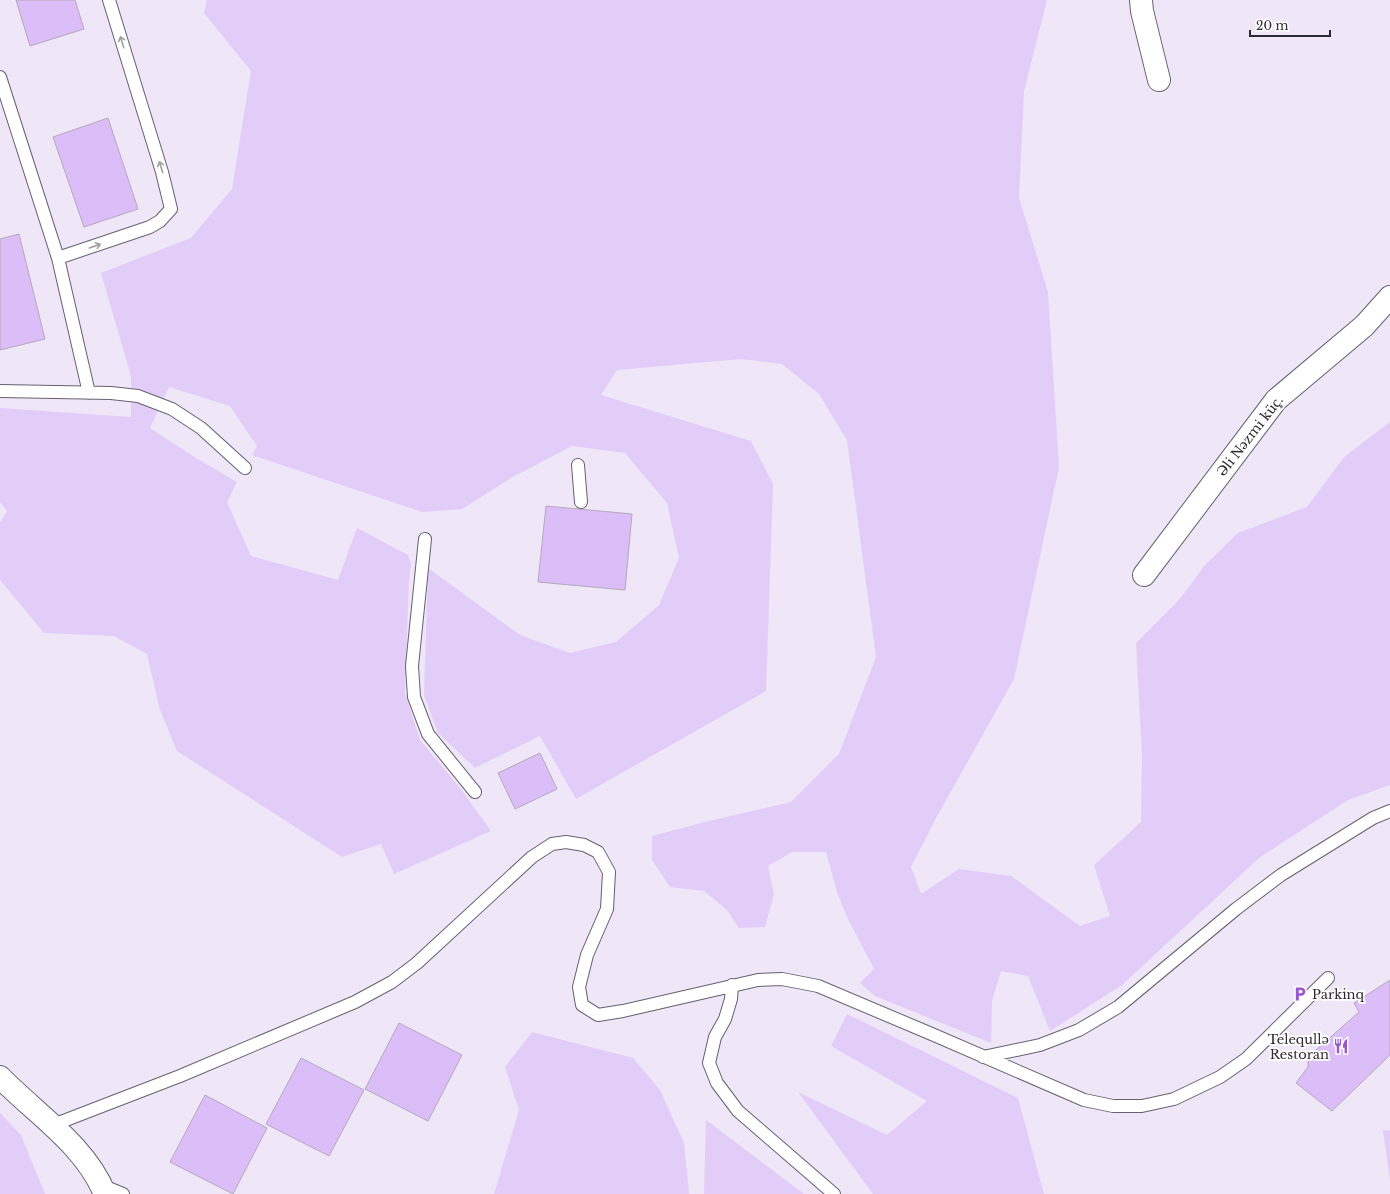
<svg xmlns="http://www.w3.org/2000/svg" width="1390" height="1194" font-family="'Libre Baskerville',serif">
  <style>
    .green { fill: #e2cdf8 }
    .building { fill: #dbbdf8; stroke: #b3aabc }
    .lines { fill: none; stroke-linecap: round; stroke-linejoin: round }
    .lane-casing { stroke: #67606f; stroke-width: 14 }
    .street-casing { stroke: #67606f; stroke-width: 24 }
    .lane { stroke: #fff; stroke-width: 12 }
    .street { stroke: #fff; stroke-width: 22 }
    .oneway { stroke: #a09fa2 }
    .labels { text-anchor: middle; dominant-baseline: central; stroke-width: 3.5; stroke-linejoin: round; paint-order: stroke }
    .street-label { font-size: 13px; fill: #2d2a30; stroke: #fff }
    .poi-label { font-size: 13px; fill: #2d2a30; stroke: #fff; text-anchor: start }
  </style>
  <rect width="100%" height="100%" fill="#efe6f8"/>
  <path class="green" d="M207 0H1047L1024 91 1019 198 1048 292 1059 467 1014 679 935 820 911 867 921 894 959 869 1011 876 1080 926 1110 916 1094 865 1141 822 1142 756 1136 643 1179 600 1205 565 1238 533 1307 507 1344 457 1390 422V785L1348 800 1259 858 1122 985 1050 1031 1028 976 1001 971 992 1001 991 1043 875 996 860 983 874 969 846 915 837 892 826 852H792L768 866 774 894 765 927 739 928 727 910 704 891 670 887 652 860V836L709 821 791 802 839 754 876 657 847 440 819 394 782 364 741 359 617 370 601 395 751 441 773 484 766 691 576 799 540 736 475 768 438 733 424 695 428 568 520 635 570 653 616 642 659 605 679 558 667 503 625 453 572 446 511 478 462 509 422 512 252 455 257 446 230 406 169 387 150 428 196 458 237 482 227 502 251 556 338 580 357 528 408 555 411 564 409 579 405 693 420 740 460 788 491 831 394 874 381 844 342 857 177 751 160 710 147 654 114 636 44 633 0 580V523L7 511 0 502V408L131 417V376L101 273 191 238 232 189 251 71 204 13Z
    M847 1014 1018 1098 1044 1194H873L798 1092 887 1135 927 1101 831 1046Z
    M532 1032 633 1058 660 1090 684 1143 689 1194H494L519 1110 505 1067Z
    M0 1113 21 1135 45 1194H0Z
    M706 1120 804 1194H704Z
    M1390 1130V1180L1383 1131Z"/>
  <path class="building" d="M16 0H75L84 29 30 46Z
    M108 118 138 209 84 227 53 137Z
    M19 234 45 339 0 350V239Z
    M546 506 632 514 625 590 538 582Z
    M540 753 557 789 515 809 498 773Z
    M1390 980V1055L1332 1111 1296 1083 1308 1067V1057L1359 1012 1354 1003Z
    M399 1023 462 1055 428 1121 365 1089Z
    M301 1058 364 1090 329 1156 266 1124Z
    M205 1095 267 1128 233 1194 170 1162Z"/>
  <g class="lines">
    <g class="lane-casing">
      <path id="lane" d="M0 77 58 258 89 393
        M58 258 150 227 160 221 171 209 162 172 109 0
        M0 391 111 393 138 396 172 409 201 428 245 468
        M578 465 581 502
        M425 539 412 666 414 697 428 734 475 792
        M732 985 731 999 725 1019 715 1037 709 1063 717 1083 738 1111 834 1194
        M983 1057 1040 1045 1079 1030 1118 1007 1236 909 1281 875 1373 818 1390 811
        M53 1125 180 1076 355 1002 392 982 417 963 532 857 552 844 566 842 584 845 598 852 609 872 607 909 587 955 579 987 582 1005 598 1015 623 1011 758 980 782 979 818 986 934 1035 1084 1100 1113 1106H1142L1174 1099 1220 1077 1246 1059 1328 978
        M101 1185 123 1194"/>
    </g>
    <g class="street-casing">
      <path id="street" d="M1141 0 1142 11 1159 80
        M1144 575 1276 400 1364 326 1390 297
        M0 1077C36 1114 85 1145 105 1194"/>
    </g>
    <use href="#lane" class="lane"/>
    <use href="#street" class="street"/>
  </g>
  <defs><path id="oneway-shaft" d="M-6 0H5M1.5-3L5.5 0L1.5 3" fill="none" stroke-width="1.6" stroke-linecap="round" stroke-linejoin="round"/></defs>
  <g class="oneway">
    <use href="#oneway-shaft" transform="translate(122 42) rotate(-107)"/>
    <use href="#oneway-shaft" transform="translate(161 167) rotate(-107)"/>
    <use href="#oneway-shaft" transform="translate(95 246) rotate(-19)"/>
  </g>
  <defs>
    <g id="parking-bare" transform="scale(1.2)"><path d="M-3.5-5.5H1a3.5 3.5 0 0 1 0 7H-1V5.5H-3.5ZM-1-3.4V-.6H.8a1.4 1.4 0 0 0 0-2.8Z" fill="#9857cc" stroke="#fff" stroke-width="2.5" paint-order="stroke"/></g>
    <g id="restaurant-bare" transform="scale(1.2)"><path d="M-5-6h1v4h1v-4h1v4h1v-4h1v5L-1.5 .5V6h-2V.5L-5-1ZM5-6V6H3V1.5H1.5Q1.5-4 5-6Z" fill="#9857cc" stroke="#fff" stroke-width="2.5" paint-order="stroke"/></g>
  </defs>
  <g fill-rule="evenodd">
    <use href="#parking-bare" x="1300" y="994"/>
    <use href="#restaurant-bare" x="1341" y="1046"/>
  </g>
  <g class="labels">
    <g class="street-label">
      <text transform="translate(1250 436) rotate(-52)">Əli Nəzmi küç.</text>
    </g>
    <g class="poi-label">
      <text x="1312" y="994">Parkinq</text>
      <text x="1329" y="1039" text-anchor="end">Telequllə<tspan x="1329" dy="15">Restoran</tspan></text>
    </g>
  </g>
  <path d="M1250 30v6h80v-6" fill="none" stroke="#2d2a30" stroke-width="2"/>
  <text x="1256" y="30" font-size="12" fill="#2d2a30" stroke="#ffffff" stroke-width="3" paint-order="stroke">20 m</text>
</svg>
